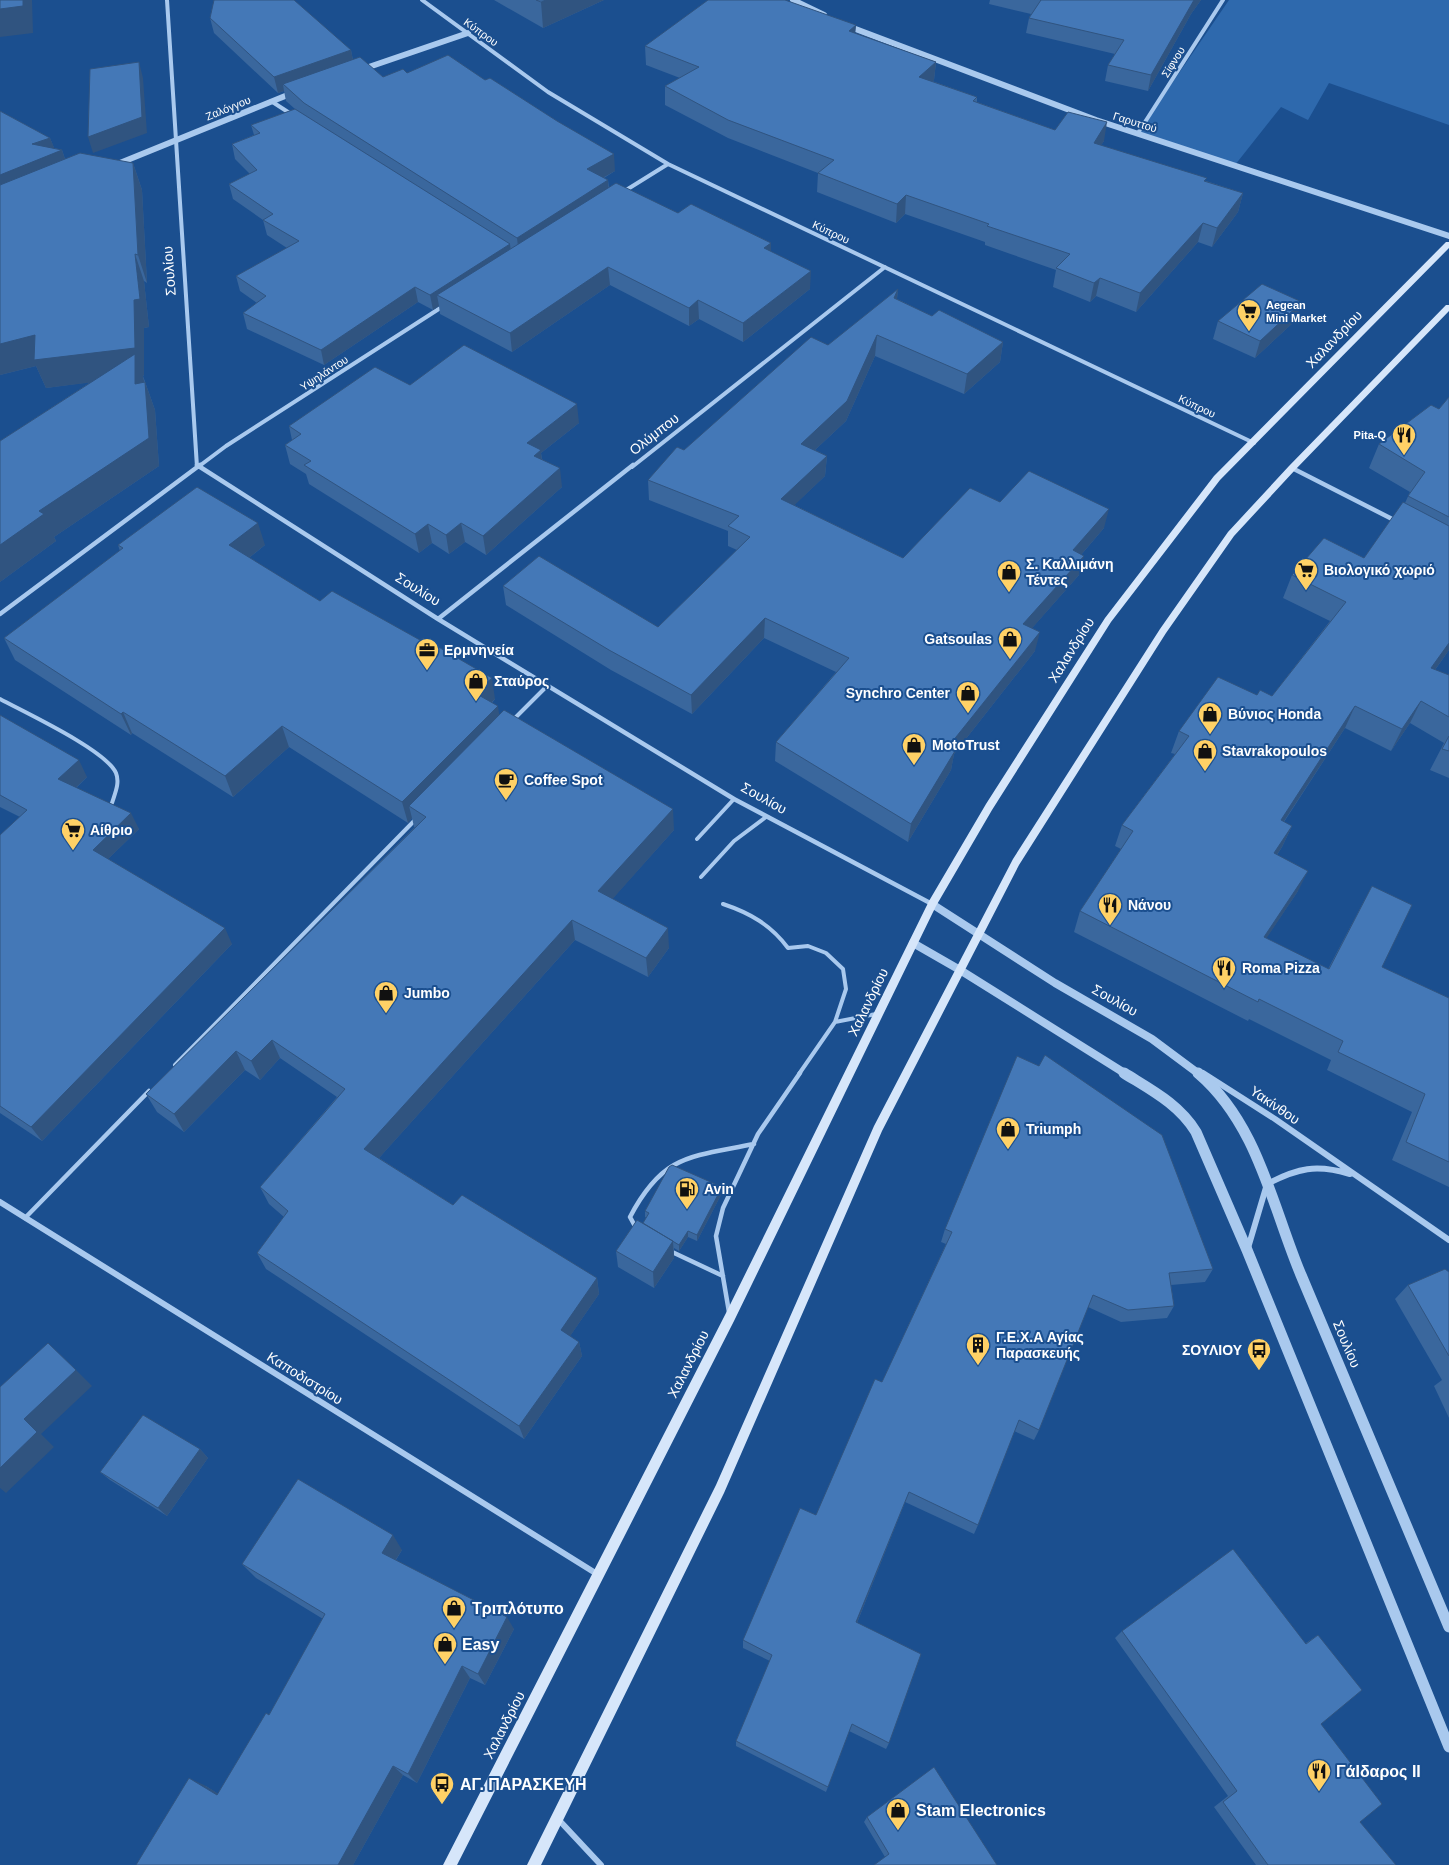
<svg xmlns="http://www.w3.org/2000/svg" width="1449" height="1865" font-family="Arial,sans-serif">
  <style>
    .green { fill: #2e69ad }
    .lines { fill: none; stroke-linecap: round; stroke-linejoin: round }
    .service-far1 { stroke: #a9c9ee; stroke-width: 4 }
    .service { stroke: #a9c9ee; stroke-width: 4.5 }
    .minor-far2 { stroke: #a9c9ee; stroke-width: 4 }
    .minor-far1 { stroke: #a9c9ee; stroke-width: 4.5 }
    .minor { stroke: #a9c9ee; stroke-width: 6 }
    .tertiary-far2 { stroke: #a9c9ee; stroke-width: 6 }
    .tertiary-far1 { stroke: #a9c9ee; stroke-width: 8 }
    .tertiary { stroke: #a9c9ee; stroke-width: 11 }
    .secondary { fill: #d6e6fa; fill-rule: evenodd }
    .wall { fill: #3a679d }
    .shaded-wall { fill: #305480 }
    .building { fill: #4478b7; stroke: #305480 }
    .labels { text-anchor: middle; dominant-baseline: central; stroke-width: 4; stroke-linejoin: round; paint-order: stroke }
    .far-street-label { font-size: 11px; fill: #fff; stroke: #1b4f8f }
    .far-poi-label { font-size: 11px; font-weight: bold; fill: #fff; stroke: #1b4f8f; text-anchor: start }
    .street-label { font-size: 14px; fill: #fff; stroke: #1b4f8f }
    .poi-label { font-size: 14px; font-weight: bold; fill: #fff; stroke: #1b4f8f; text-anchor: start }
    .near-poi-label { font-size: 16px; font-weight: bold; fill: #fff; stroke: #1b4f8f; text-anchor: start }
  </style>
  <rect width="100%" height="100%" fill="#1b4f8f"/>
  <path class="green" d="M1229 0H1449V125L1329 83 1308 120 1281 107 1235 165 1138 133Z"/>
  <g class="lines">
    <path class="service-far1" d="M0 699C24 712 106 750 116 773 120 783 115 793 112 803
      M513 720 547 686
      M697 839 734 799
      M701 877 734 841 766 817
      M723 904C750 913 771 925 788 948L808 946 826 953 843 969 846 989 835 1022
      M175 1065 415 820
      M799 1074 835 1022 876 1014"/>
    <path class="service" d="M25 1218 149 1091
      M636 1228 630 1217C663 1154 690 1157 754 1144
      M670 1251 723 1276
      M729 1312 716 1236 723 1208 758 1134 800 1073"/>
    <path class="minor-far2" d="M167 0 197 467
      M422 0 548 92 668 164 1254 443
      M271 101 291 114
      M1138 133 1223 0
      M623 192 668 164
      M198 467 226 446 445 305
      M632 467 885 267"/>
    <path class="minor-far1" d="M197 465 438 619 734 799 932 904
      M1292 468 1396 521
      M0 614 200 465
      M438 619 633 465"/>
    <path class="minor" d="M1203 1073 1275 1119 1449 1240
      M0 1202 597 1574
      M1248 1248 1267 1184C1298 1168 1316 1164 1350 1174
      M558 1819 601 1865"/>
    <path class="tertiary-far2" d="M793 0 824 15
      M845 25 1096 120 1449 236
      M360 70 468 33
      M115 165 295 92"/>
    <path class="tertiary-far1" d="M932 904 1055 983 1152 1039 1199 1074
      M913 943 960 970 1126 1074"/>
    <path class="tertiary" d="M1124 1073C1151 1090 1179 1104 1196 1132L1247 1250 1449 1747
      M1198 1073C1258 1124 1272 1206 1301 1275 1350 1393 1400 1510 1449 1627"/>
    <path class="secondary" d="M1446 242H1449V248L1220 480 1111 622 992 810 936 906 734 1321 457 1865H443L726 1313 929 901 986 804 1105 618 1214 476Z
      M1446 305H1449V311L1295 470 1234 536 1166 633 1019 865 882 1131 724 1493 541 1865H527L716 1485 874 1126 1013 859 1160 629 1228 532 1289 466Z"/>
  </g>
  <path class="wall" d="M494 0H604L543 28Z
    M990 0H1201L1191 14 1148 91 1105 81 1108 65 1115 54 1026 33 1029 18 1031 14 989 4Z
    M210 18 351 50 353 60 383 77 407 73 615 171 604 178 608 180 609 187 678 213 771 252 810 289 743 342 699 319 689 326 610 285 512 352 440 314 439 306 433 310 418 302 324 365 247 329 243 313 257 303 240 291 236 276 287 248 267 235 263 220 233 199 229 184 250 174 235 159 232 144 254 135 251 125 295 109 286 101 284 91 278 93 214 33Z
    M856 25 855 33 936 62 934 80 932 81 977 97V102L1055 130 1104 141 1101 145 1206 181 1243 193 1238 212 1212 247 1198 242 1136 312 1096 296 1090 302 1053 287 1056 270 985 245V242L905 214 896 223 817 192 818 173 728 138 665 105V86L680 78 646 65 645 46Z
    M0 111 50 138 54 148 62 150 65 159 133 163 142 190 147 283 144 281 149 327 144 328V375L143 376 155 410 159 466 54 537 56 541 0 582V441L91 382 46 388 36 366 0 375Z
    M898 289 897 299 932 316 1003 342 1000 362 964 394 875 356 846 421 815 450 827 456 825 476 794 505 903 558 1000 502 1104 528 1081 555 1079 575 1032 628 1035 651 954 754 951 770 908 842 775 761 776 742 836 672 764 638 692 714 611 670 506 605 503 586 658 627 737 550 728 546V531L649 500 648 480 684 450 828 345Z
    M1296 320 1255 358 1213 339 1218 321Z
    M410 385 579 423 541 453 542 459 562 487 486 555 465 542 449 554 432 543 419 553 309 484 306 474 290 464 285 445 292 440 289 426Z
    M1449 397V650L1435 670 1449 675V778L1430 770 1444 743 1410 723 1391 751 1345 728 1284 822 1292 826 1282 847 1277 855 1298 891 1266 938 1328 969 1372 886 1382 967 1449 998V1187L1392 1160 1412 1112 1327 1070 1331 1060 1249 1019 1248 1021 1074 932 1080 911 1121 849 1115 846 1122 825 1175 754 1171 753 1179 731 1257 695 1272 696 1330 621 1283 598 1292 575 1364 558 1405 503 1410 492 1369 468 1379 444 1439 409Z
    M118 545H265L249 558 320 601 495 699 492 703 499 715 674 830 612 899 669 948 648 977 575 940 379 1158 453 1205 597 1278 599 1294 570 1336 579 1342 582 1356 524 1439 266 1269 257 1253 284 1217 269 1204 260 1187 337 1097 280 1058 260 1080 245 1070 184 1132 157 1112 146 1094 415 827H414L412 818 408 823 289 747 233 797 132 733 131 735 15 660 4 638 120 551Z
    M0 715 87 777 76 788 139 829 108 859 232 944 42 1141 0 1113V835L20 817 0 807Z
    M722 1187V1193L697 1241 688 1237 679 1251 674 1248V1258L654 1288 618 1267 616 1251 643 1223 647 1218 645 1217V1211Z
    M945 1229 1213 1269 1205 1282 1171 1285 1174 1306 1167 1318 1121 1322 1088 1307 1039 1430 1034 1440 1014 1431 978 1525 974 1534 905 1502 857 1623 889 1743 886 1749 849 1731 826 1792 736 1746V1741L770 1661 743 1648V1640L816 1515 882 1382 946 1244 941 1242Z
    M1449 1272V1418L1434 1386 1442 1380 1395 1299 1408 1285Z
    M200 1449 208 1458 167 1516 110 1480 100 1472Z
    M402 1550 396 1560 514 1629 485 1685 470 1678 417 1783 403 1775 353 1865H136L206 1786 218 1794 269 1715 323 1619 256 1578 242 1564Z
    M1122 1631 1306 1643 1318 1635 1321 1724 1360 1822 1396 1865H1256L1214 1807 1228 1796 1115 1638Z
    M867 1817 997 1865 885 1857 864 1822Z"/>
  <path class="shaded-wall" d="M23 0H32L33 33 0 37V9Z
    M546 0H604L543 28 541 2Z
    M1194 0H1201L1191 14 1148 91 1151 75Z
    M856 25 854 44 849 31Z
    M351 50 354 66 283 84 284 91 278 93 274 77Z
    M139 62 143 78 147 133 93 153 88 137Z
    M936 62 934 80 917 95 919 77Z
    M1107 122 1104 141 1090 161 1094 143Z
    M50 138 56 152 62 150 71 177 0 207V175L32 144Z
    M614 154 615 171 588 186 587 169Z
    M133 163 142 190 147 283 138 255Z
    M608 180 609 197 519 255 517 238Z
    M1243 193 1238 212 1212 247 1217 228Z
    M906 195 905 214 896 223 897 204Z
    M1203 223 1198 242 1136 312 1140 293Z
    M771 243V261L764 248Z
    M510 244 512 259 437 295 439 306 433 310 430 295Z
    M135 254 144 281 149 327 144 328V375L143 376 144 381 145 411 135 384V377L46 388 36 366 0 375V344L134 300Z
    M608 267 610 285 512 352 510 333Z
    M811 271 810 289 743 342V323Z
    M1100 278 1096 296 1090 302 1094 283Z
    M415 287 418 302 324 365 321 350Z
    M898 289 896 309 894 298Z
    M698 300 699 319 689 326V308Z
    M1302 302 1296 320 1255 358 1260 341Z
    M877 335 875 356 846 421 800 464 801 444Z
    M1003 342 1000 362 964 394 967 374Z
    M145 382 155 410 159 466 54 537 56 541 0 582V545L39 511Z
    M577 404 579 423 541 453 543 469 527 443Z
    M827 456 825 476 780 519 781 499Z
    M560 468 562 487 486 555 483 536Z
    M1109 509 1104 528 1068 570 1073 550Z
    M258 523 265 545 236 568 229 545Z
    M461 523 465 542 449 554 446 535Z
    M428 524 432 543 419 553 415 534Z
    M1084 556 1079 575 1019 643 1023 624Z
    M765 618 764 638 692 714 691 695Z
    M1040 632 1035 651 954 754 951 770 908 842 911 824 948 747Z
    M1449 643V650L1420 691 1431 668Z
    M492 678 495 699 479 714 475 693Z
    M1421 701 1410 723 1391 751 1402 729Z
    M498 706 501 727 409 806 412 818 408 823 402 802Z
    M1355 706 1345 728 1271 841 1281 820Z
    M123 712 132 733 131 735 121 714Z
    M282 726 289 747 233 797 225 776Z
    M79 760 87 777 67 796 58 779Z
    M673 809 674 830 601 912 598 891Z
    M131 813 139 829 101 866 93 850Z
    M1292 826 1282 847 1264 874 1274 853Z
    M1308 871 1298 891 1254 957 1264 937Z
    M572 920 575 940 371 1167 364 1149Z
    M225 928 232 944 42 1141 31 1127Z
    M668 928 669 948 648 977 646 958Z
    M272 1040 280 1058 260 1080 251 1061Z
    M236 1051 245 1070 184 1132 174 1114Z
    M722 1187V1193L697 1241V1235Z
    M688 1231V1237L679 1251V1245Z
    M673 1241 674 1258 654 1288 653 1272Z
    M597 1278 599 1294 564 1345 561 1330Z
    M579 1342 582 1356 524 1439 519 1426Z
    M76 1370 92 1386 41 1434 54 1447 6 1493 0 1488V1468L24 1419Z
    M200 1449 208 1458 167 1516 158 1508Z
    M909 1492 905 1502 854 1630 856 1622Z
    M393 1535 402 1550 391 1567 382 1553Z
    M507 1617 514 1629 485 1685 478 1674Z
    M462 1666 470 1678 417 1783 408 1774Z
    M393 1766 403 1775 353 1865H338Z
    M189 1778 206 1786 233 1803 217 1795Z"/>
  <path class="building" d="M0 0H23V6L0 9Z
    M214 0H294L351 50 274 77 210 18Z
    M536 0H546L541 2Z
    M708 0H785L856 25 849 31 936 62 919 77 977 97 973 101 1055 130 1068 112 1107 122 1094 143 1207 178 1204 181 1243 193 1217 228 1203 223 1140 293 1100 278 1094 283 1056 268 1070 254 987 226 989 224 906 195 897 204 818 173 834 160 728 120 665 86 699 67 645 46Z
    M1040 0H1194L1151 75 1108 65 1124 40 1029 18 1041 0Z
    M448 55 485 80 490 78 557 121 614 154 587 169 608 180 517 238 304 103 283 84 360 57 383 77 403 69 407 73Z
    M139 62 142 117 88 137 90 69Z
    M295 109 510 244 430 295 415 287 321 350 243 313 266 296 236 276 299 241 263 220 273 214 229 184 257 170 232 144 260 133 251 125Z
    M0 111 50 138 32 144 62 150 0 175Z
    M80 153 133 163 138 255 135 254 140 299 134 300 135 348 34 360 35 335 0 344V185Z
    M616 183 678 213 691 204 771 243 764 248 811 271 743 323 698 300 689 308 608 267 510 333 437 295Z
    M1262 284 1302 302 1260 341 1218 321Z
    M898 289 894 298 932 316 939 310 1003 342 967 374 877 335 847 401 801 444 827 456 781 499 903 558 970 488 1000 502 1029 471 1109 509 1073 550 1084 556 1023 624 1040 632 948 747 955 751 911 824 776 742 849 658 765 618 691 695 609 650 503 586 539 556 658 627 750 537 728 526 739 516 648 480 677 447 684 450 811 337 828 345Z
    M464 345 577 404 527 443 541 450 534 456 560 468 483 536 461 523 446 535 428 524 415 534 304 465 311 461 285 445 301 434 289 426 375 367 410 385Z
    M135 354V384L145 382 149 438 39 511 44 514 0 545V441Z
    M1449 397V517L1408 496 1425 472 1379 444 1431 405 1439 409Z
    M197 487 258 523 229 545 320 601 332 591 420 640 423 638 492 678 475 693 498 706 402 802 282 726 225 776 123 712 121 714 4 638 123 548 118 545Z
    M1403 502 1449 526V643L1431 668 1449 675V717L1421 701 1402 729 1355 706 1281 820 1292 826 1274 853 1308 871 1264 937 1329 969 1372 886 1412 905 1382 967 1449 998V1162L1406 1142 1425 1094 1338 1052 1343 1041 1259 999 1258 1002 1080 911 1133 831 1122 825 1189 736 1179 731 1218 677 1257 695 1260 690 1272 696 1346 602 1292 575 1324 538 1364 558Z
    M504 710 673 809 598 891 668 928 646 958 572 920 364 1149 453 1205 462 1195 597 1278 561 1330 579 1342 519 1426 257 1253 288 1211 260 1187 345 1089 272 1040 251 1061 236 1051 174 1114 146 1094 426 817 409 806Z
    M0 715 79 760 58 779 131 813 93 850 225 928 31 1127 0 1106V835L27 810 0 795Z
    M1449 736V751L1442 749Z
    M1045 1055 1162 1135 1213 1269 1169 1273 1174 1306 1128 1310 1093 1295 1039 1430 1019 1420 978 1525 909 1492 856 1622 921 1654 889 1743 852 1724 828 1787 736 1741 772 1655 743 1640 800 1508 816 1515 875 1379 882 1382 952 1232 945 1229 1017 1056 1039 1066Z
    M672 1165 722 1187 697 1235 688 1231 679 1245 643 1223 649 1213 645 1211 669 1167Z
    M637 1220 673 1241 653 1272 616 1251Z
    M1445 1269 1449 1272V1356L1408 1285Z
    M48 1343 76 1370 24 1419 37 1432 0 1468V1387Z
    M143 1415 200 1449 158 1508 100 1472Z
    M298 1479 393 1535 382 1553 507 1617 478 1674 462 1666 408 1774 393 1766 338 1865H136L189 1778 217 1795 266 1713 269 1715 325 1614 242 1564Z
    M1233 1549 1306 1644 1318 1635 1362 1690 1321 1724 1382 1804 1360 1822 1396 1865H1268L1223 1802 1237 1791 1122 1631Z
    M934 1767 997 1865H874L889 1854 867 1817Z"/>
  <defs>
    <g id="supermarket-pin" transform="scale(1.25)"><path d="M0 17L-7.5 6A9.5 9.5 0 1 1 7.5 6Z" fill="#ffd166" stroke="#1b4f8f"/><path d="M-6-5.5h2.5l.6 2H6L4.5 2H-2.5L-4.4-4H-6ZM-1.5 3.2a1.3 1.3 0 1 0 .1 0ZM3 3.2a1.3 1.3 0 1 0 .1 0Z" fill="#111"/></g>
    <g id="restaurant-pin" transform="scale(1.25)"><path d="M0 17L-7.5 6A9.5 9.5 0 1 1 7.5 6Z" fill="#ffd166" stroke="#1b4f8f"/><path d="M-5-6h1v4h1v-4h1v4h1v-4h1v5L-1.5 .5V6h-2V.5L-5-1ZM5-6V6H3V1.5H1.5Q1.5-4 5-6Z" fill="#111"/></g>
    <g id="shop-pin" transform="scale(1.25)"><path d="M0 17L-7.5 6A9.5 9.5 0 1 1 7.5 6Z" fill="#ffd166" stroke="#1b4f8f"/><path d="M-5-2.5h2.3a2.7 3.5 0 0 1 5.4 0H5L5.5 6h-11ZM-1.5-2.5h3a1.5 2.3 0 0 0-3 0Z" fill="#111"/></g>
    <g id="office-pin" transform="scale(1.25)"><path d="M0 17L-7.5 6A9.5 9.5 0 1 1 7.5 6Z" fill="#ffd166" stroke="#1b4f8f"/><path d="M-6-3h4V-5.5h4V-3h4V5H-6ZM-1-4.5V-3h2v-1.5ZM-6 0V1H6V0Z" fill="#111"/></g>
    <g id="cafe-pin" transform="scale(1.25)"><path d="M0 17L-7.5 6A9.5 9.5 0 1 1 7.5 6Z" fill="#ffd166" stroke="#1b4f8f"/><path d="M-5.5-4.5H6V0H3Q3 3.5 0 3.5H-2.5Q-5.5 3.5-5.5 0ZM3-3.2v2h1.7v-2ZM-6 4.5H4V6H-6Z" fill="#111"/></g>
    <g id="fuel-pin" transform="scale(1.25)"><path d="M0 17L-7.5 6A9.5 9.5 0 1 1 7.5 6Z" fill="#ffd166" stroke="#1b4f8f"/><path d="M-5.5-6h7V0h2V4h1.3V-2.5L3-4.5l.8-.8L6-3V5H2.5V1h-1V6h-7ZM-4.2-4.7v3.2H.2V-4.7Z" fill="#111"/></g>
    <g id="building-pin" transform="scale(1.25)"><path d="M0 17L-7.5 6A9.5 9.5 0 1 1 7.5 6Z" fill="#ffd166" stroke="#1b4f8f"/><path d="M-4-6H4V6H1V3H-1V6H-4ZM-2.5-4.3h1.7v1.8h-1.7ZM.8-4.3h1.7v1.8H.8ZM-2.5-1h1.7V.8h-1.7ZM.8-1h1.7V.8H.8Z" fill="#111"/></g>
    <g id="bus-pin" transform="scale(1.25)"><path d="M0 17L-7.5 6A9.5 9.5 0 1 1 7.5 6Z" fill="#ffd166" stroke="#1b4f8f"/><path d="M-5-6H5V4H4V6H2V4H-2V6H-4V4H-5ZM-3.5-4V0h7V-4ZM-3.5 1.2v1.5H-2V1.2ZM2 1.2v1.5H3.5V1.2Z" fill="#111"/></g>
  </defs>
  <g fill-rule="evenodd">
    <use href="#supermarket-pin" x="1249" y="311"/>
    <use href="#restaurant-pin" x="1404" y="435"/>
    <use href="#supermarket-pin" x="1306" y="570"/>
    <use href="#shop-pin" x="1009" y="572"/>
    <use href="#shop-pin" x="1010" y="639"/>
    <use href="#office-pin" x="427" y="650"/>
    <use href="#shop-pin" x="476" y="681"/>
    <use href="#shop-pin" x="968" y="693"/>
    <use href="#shop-pin" x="1210" y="714"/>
    <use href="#shop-pin" x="914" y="745"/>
    <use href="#shop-pin" x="1205" y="751"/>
    <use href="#cafe-pin" x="506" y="780"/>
    <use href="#supermarket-pin" x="73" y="830"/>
    <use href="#restaurant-pin" x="1110" y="905"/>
    <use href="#restaurant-pin" x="1224" y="968"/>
    <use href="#shop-pin" x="386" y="993"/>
    <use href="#shop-pin" x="1008" y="1129"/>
    <use href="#fuel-pin" x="687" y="1189"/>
    <use href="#building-pin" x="978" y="1345"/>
    <use href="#bus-pin" x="1259" y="1350"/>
    <use href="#shop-pin" x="454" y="1608"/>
    <use href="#shop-pin" x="445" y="1644"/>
    <use href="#restaurant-pin" x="1319" y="1771"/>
    <use href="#bus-pin" x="442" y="1784"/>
    <use href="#shop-pin" x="898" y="1810"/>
  </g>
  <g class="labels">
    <g class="far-street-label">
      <text transform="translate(481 32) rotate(36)">Κύπρου</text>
      <text transform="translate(1173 62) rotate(-58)">Σίφνου</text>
      <text transform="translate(228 108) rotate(-22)">Ζαλόγγου</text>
      <text transform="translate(1135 122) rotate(17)">Γαρυττού</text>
      <text transform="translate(831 232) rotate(25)">Κύπρου</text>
      <text transform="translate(324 373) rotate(-33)">Υψηλάντου</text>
      <text transform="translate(1197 406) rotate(25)">Κύπρου</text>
    </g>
    <g class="far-poi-label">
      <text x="1266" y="305">Aegean<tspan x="1266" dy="13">Mini Market</tspan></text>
      <text x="1386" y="435" text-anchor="end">Pita-Q</text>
    </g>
    <g class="street-label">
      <text transform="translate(169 271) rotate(-94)">Σουλίου</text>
      <text transform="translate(1334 339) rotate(-46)">Χαλανδρίου</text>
      <text transform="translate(654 434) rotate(-38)">Ολύμπου</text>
      <text transform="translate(418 589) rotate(32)">Σουλίου</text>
      <text transform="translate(1071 650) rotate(-58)">Χαλανδρίου</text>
      <text transform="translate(764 798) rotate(29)">Σουλίου</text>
      <text transform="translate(1115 1000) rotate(29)">Σουλίου</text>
      <text transform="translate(868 1002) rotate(-64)">Χαλανδρίου</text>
      <text transform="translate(1275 1105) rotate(34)">Υακίνθου</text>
      <text transform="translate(1347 1344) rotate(67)">Σουλίου</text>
      <text transform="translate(688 1364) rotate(-63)">Χαλανδρίου</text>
      <text transform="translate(305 1378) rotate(32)">Καποδιστρίου</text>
      <text transform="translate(504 1725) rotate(-63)">Χαλανδρίου</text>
    </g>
    <g class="poi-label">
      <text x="1026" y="564">Σ. Καλλιμάνη<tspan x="1026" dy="16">Τέντες</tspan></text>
      <text x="1324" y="570">Βιολογικό χωριό</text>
      <text x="992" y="639" text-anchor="end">Gatsoulas</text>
      <text x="444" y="650">Ερμνηνεία</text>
      <text x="494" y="681">Σταύρος</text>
      <text x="950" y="693" text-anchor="end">Synchro Center</text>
      <text x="1228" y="714">Βύνιος Honda</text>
      <text x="932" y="745">MotoTrust</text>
      <text x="1222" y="751">Stavrakopoulos</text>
      <text x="524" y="780">Coffee Spot</text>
      <text x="90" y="830">Αίθριο</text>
      <text x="1128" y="905">Νάνου</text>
      <text x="1242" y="968">Roma Pizza</text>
      <text x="404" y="993">Jumbo</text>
      <text x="1026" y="1129">Triumph</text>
      <text x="704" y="1189">Avin</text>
      <text x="996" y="1337">Γ.Ε.Χ.Α Αγίας<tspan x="996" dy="16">Παρασκευής</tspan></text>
      <text x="1242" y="1350" text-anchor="end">ΣΟΥΛΙΟΥ</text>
    </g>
    <g class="near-poi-label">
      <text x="472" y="1608">Τριπλότυπο</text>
      <text x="462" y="1644">Easy</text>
      <text x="1336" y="1771">ΓάΙδαρος ΙΙ</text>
      <text x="460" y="1784">ΑΓ. ΠΑΡΑΣΚΕΥΗ</text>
      <text x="916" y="1810">Stam Electronics</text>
    </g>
  </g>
</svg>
